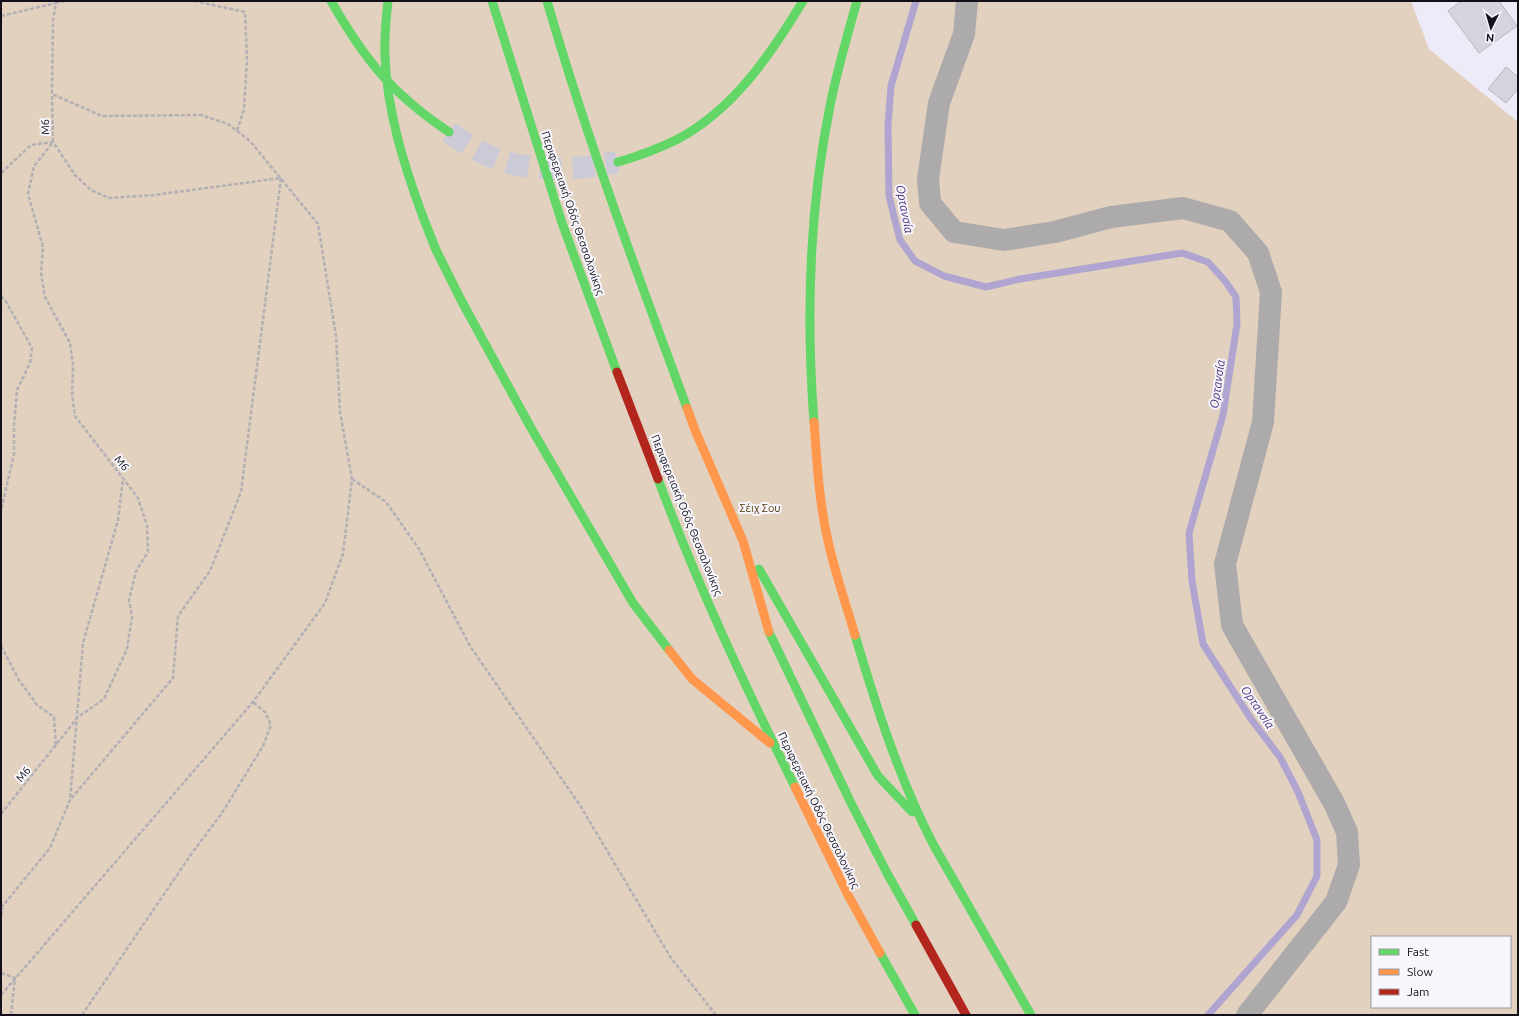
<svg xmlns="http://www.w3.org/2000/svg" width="1519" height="1016" font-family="Ubuntu,sans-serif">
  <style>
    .green { fill: #e2d1bf; fill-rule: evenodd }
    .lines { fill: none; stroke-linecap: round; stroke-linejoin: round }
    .stream { stroke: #b0a4d0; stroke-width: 7 }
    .building { fill: #d6d3de; stroke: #b9b6c2 }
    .highway-tunnel { stroke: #cdcad7; stroke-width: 22; stroke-dasharray: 22 11; stroke-linecap: butt }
    .path { stroke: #b2b0b5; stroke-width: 2.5; stroke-dasharray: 4 2; stroke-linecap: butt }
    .street { stroke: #acaaaa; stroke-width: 22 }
    .fast { stroke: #63d668; stroke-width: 9 }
    .slow { stroke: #ff974d; stroke-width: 9 }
    .jam { stroke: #b3261e; stroke-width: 9 }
    .fast-bridge { stroke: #63d668; stroke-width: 9 }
    .labels { text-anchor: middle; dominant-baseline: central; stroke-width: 4; stroke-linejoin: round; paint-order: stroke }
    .street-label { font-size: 11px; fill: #13101a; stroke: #f7f6fc }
    .park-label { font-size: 11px; fill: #4e3504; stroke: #f7f6fc }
    .water-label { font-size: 12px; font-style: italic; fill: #4a3178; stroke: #f7f6fc }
  </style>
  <rect width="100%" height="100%" fill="#eeebf8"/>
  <path class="green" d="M1 1H1411L1429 49 1518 122V1015H1ZM1372 937H1510V1007H1372Z"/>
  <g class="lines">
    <path class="stream" d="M916 1 891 86 888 126 889 196 900 240 915 261 944 276 986 287 1020 279 1182 253 1208 262 1225 281 1236 297 1237 324 1223 415 1189 533 1192 581 1203 644 1251 719 1280 757 1298 792 1317 840V876L1297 915 1208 1015"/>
  </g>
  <path class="building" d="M1461 1H1499L1517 26 1479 53 1448 11Z
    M1506 67 1518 77V89L1506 103 1488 89Z"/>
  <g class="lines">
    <path class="highway-tunnel" d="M449 132C463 142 478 152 494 158 533 173 577 170 617 162"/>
    <path class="path" d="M194 1 245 12 247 60 244 109 237 131
      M1 16 56 3
      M1 173 31 145 53 142 75 175 91 190 109 198 154 195 281 178 241 492 210 571 178 616 173 678 70 800
      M1 296 5 300 32 348 30 363 17 390 14 426V454L1 511
      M352 479 386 502 419 549 470 646 581 807 671 958 716 1015
      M1 646 19 680 37 705 54 717 56 745
      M1 814 78 717 104 699 127 649 132 617 129 600 136 571 148 552 147 525 138 498 75 416 72 394 73 365 70 343 45 297 41 273 43 247 28 194 34 166 53 142 52 94
      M1 908 50 848 70 800 83 643 118 520 123 478
      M1 915 3 908
      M1 973 15 978 11 1015
      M1 995 253 702 325 603 343 554 352 479 340 412 336 336 318 224 250 141 228 124 201 115 102 116 52 94 53 20 56 3 64 1
      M82 1015 192 853 222 813 263 746 271 725 265 712 253 702"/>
    <path class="street" d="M967 1 964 34 939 103 928 179 930 203 954 232 1004 240 1055 232 1111 217 1183 208 1230 221 1258 253 1271 292 1263 422 1225 564 1232 625 1334 803 1347 832 1349 865 1336 902 1247 1015"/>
    <path class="fast" d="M331 1C365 60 392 94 449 132
      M492 1 562 223 617 372
      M547 1C587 139 637 273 687 408
      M618 162C639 156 658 149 678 139 734 109 771 54 803 1
      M423 217 436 250 461 300 531 428 633 603 669 650
      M814 422C806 317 809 210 830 106 837 71 847 36 857 1
      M658 479C697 584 745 686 795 787
      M759 569 878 776 912 812
      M769 632 851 803 887 873 916 925
      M855 635C876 706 899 778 933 844L1031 1015
      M880 953 915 1015"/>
    <path class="slow" d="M687 408 695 430 743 541 769 632
      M814 422C817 462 819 502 828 541 835 573 846 604 855 635
      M669 650 692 679 770 743
      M795 787 848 895 880 953"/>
    <path class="jam" d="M617 372 658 479
      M916 925 966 1015"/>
    <path class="fast-bridge" d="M388 1C386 19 384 38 385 56 387 112 404 165 423 217"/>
  </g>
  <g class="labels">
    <g class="street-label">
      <text transform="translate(45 127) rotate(-91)">M6</text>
      <text transform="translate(573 213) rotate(71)">Περιφερειακή Οδός Θεσσαλονίκης</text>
      <text transform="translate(122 463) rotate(50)">M6</text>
      <text transform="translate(687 515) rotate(68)">Περιφερειακή Οδός Θεσσαλονίκης</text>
      <text transform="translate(23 774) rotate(-51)">M6</text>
      <text transform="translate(819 810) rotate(64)">Περιφερειακή Οδός Θεσσαλονίκης</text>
    </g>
    <g class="park-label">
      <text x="760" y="508">Σέιχ Σου</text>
    </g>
    <g class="water-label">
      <text transform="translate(905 209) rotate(79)">Ορτανσία</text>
      <text transform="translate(1217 384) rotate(-82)">Ορτανσία</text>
      <text transform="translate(1258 707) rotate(56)">Ορτανσία</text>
    </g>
  </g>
  <rect width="1519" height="1016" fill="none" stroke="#13101a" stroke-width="4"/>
  <rect x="1371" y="936" width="140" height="72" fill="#f7f6fc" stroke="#9c9aa2"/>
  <rect x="1379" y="949" width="20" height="6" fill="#63d668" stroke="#9c9aa2"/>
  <text x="1407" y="956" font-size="12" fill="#13101a">Fast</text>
  <rect x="1379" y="969" width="20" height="6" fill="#ff974d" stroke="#9c9aa2"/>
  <text x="1407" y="976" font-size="12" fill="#13101a">Slow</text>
  <rect x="1379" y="989" width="20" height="6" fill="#b3261e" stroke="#9c9aa2"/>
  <text x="1407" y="996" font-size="12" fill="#13101a">Jam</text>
  <g transform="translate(1491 28) rotate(185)" stroke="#f7f6fc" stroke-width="3" paint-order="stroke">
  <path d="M0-3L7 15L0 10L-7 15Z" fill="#13101a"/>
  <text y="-6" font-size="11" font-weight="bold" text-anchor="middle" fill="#13101a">N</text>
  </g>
</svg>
